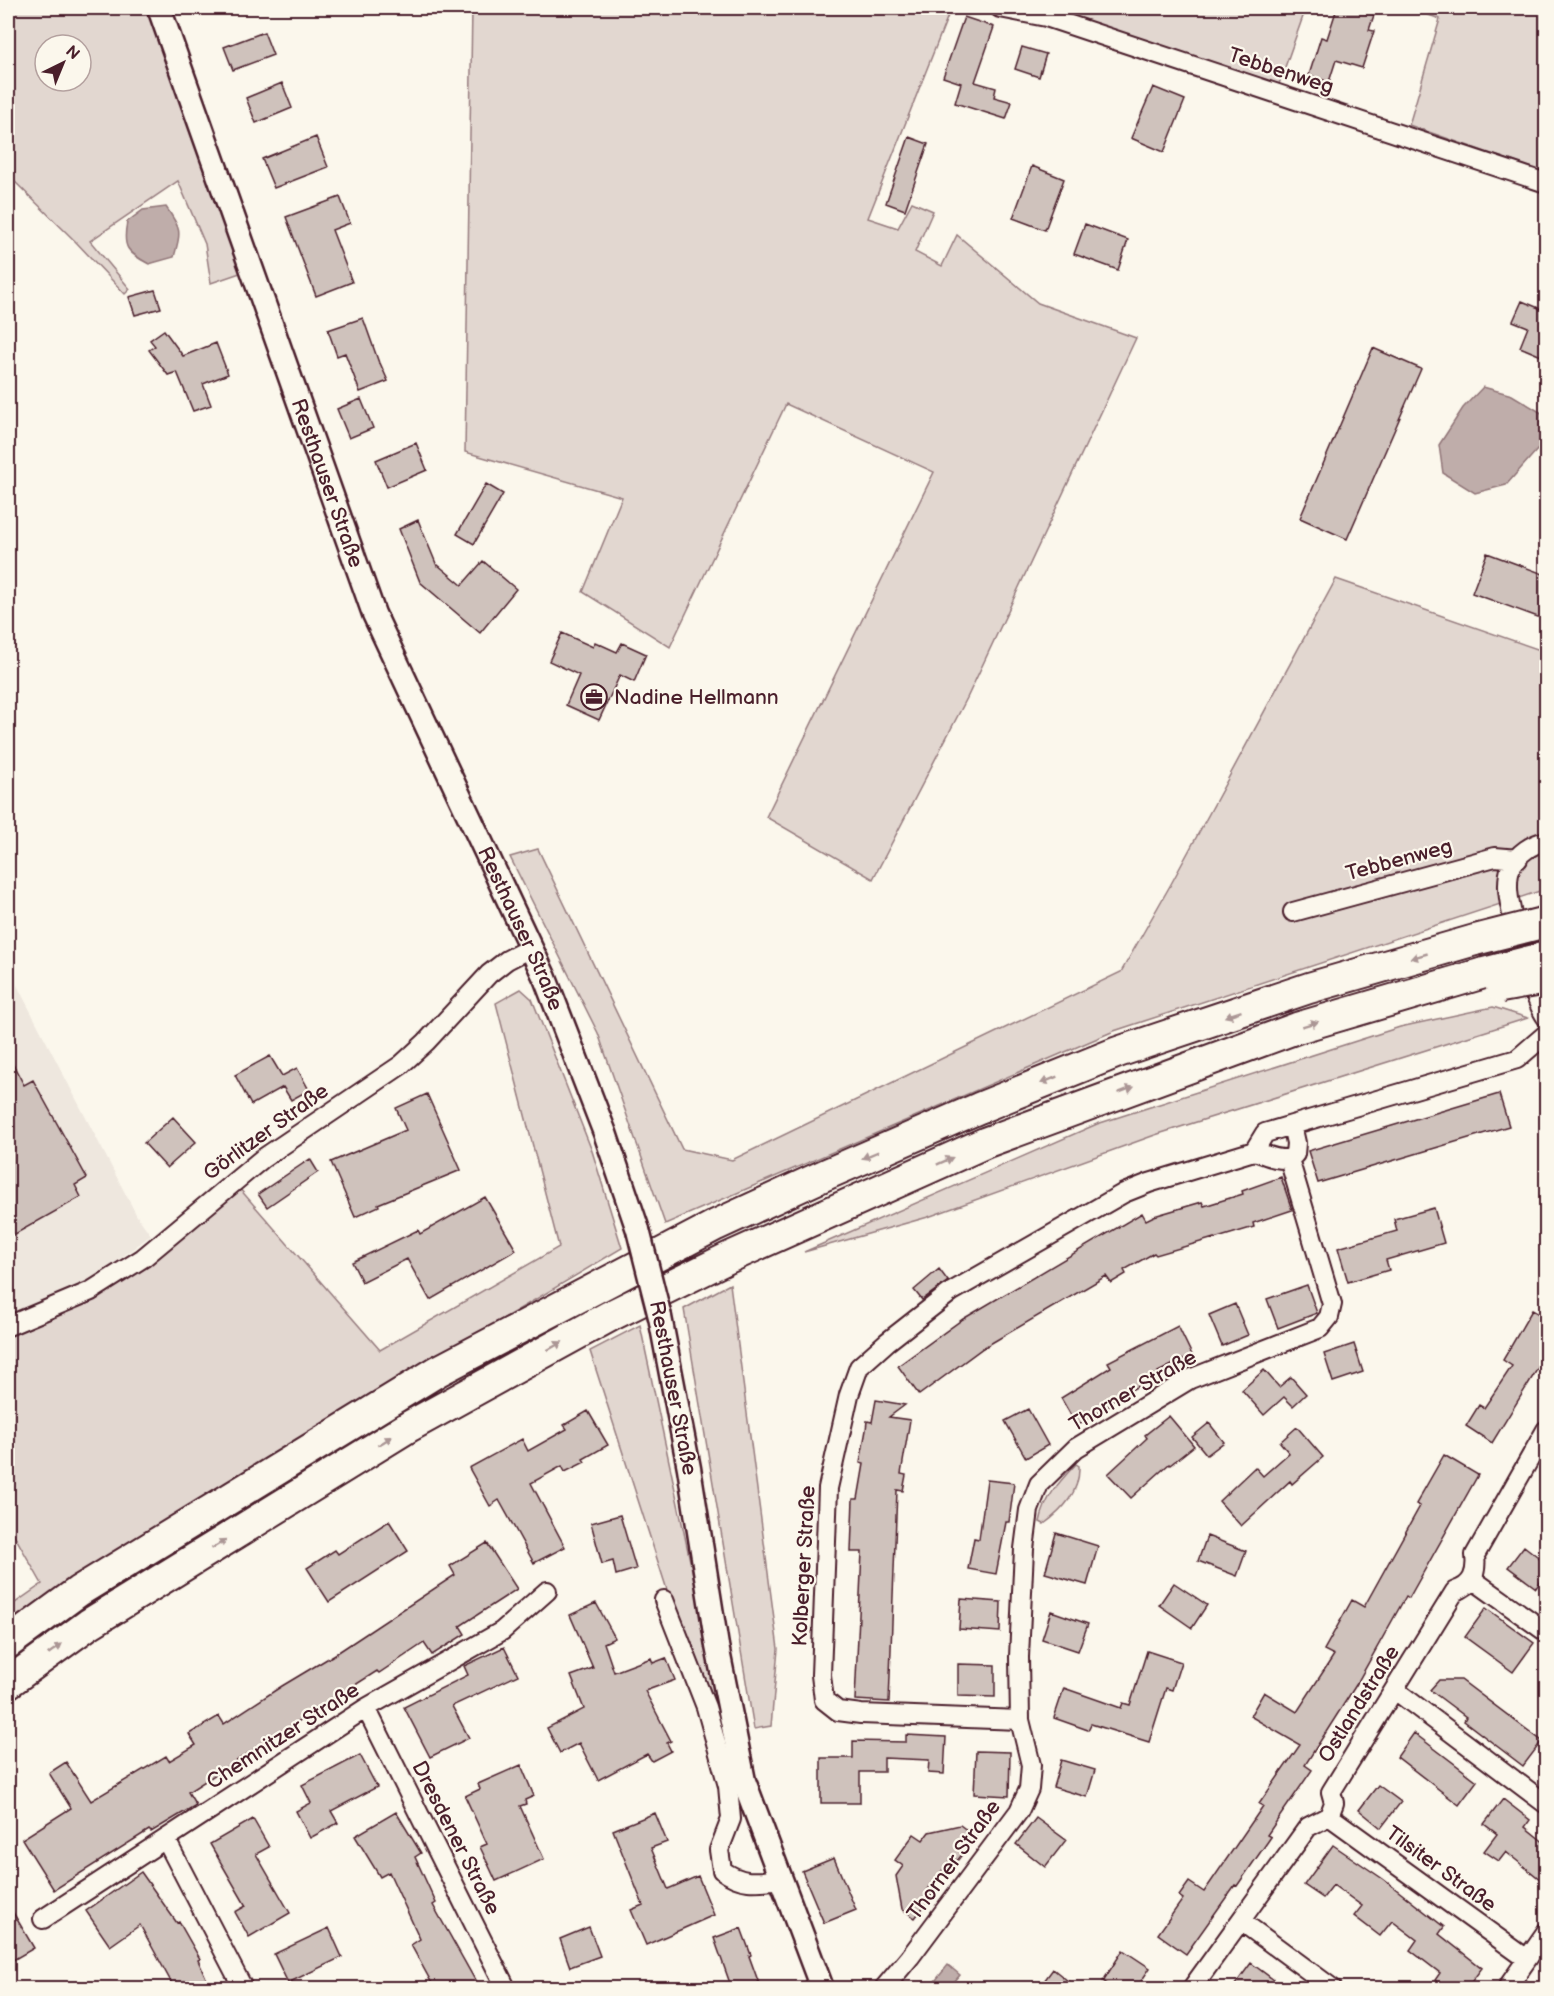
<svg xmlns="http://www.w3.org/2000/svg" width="1554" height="1996" font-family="'Balsamiq Sans',sans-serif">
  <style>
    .built { fill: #eee7de }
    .green { fill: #e2d7d0; stroke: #967b7e; stroke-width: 1.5; fill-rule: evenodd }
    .water { fill: #bfadaa; stroke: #907477; stroke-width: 1.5 }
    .building { fill: #cfc2bc; stroke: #4a1f2b; stroke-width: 1.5 }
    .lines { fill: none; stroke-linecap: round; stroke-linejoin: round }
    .minor-casing { stroke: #4a1f2b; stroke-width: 22 }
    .tertiary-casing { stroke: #4a1f2b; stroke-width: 27 }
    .trunk-casing { stroke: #4a1f2b; stroke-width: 34 }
    .minor { stroke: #fbf7ec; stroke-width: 18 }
    .tertiary { stroke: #fbf7ec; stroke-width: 22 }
    .trunk { stroke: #fbf7ec; stroke-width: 30 }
    .tertiary-bridge-casing { stroke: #4a1f2b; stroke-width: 27; stroke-linecap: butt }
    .trunk-bridge-casing { stroke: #4a1f2b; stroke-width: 34; stroke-linecap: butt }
    .tertiary-bridge { stroke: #fbf7ec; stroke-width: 22 }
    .trunk-bridge { stroke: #fbf7ec; stroke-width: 30 }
    .oneway { fill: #ab9695 }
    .labels { text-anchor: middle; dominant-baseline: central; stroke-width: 4.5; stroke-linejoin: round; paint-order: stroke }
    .street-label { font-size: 21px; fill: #4a1f2b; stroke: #fbf7ec }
    .poi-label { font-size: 21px; fill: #4a1f2b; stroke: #fbf7ec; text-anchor: start }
  </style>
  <rect width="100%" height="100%" fill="#fbf7ec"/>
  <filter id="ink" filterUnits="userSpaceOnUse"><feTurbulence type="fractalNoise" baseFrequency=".0167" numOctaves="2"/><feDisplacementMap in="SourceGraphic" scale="12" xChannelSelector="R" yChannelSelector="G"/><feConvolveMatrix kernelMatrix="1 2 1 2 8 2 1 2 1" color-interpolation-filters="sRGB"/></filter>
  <g filter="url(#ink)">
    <path class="built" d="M8 968 137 1216 151 1235 91 1281 8 1320Z"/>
    <path class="green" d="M8 8H149L199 145 240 273 211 283 205 244 178 181 90 241 130 289 125 294 75 241 8 175ZM45 45H81V81H45Z
      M472 8H951L868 218 898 228 912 202 933 211 915 252 942 266 957 235 1038 303 1136 338 967 698 873 879 766 817 934 472 786 404 670 647 583 592 622 497 465 452Z
      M1043 8H1306L1279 84Z
      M1409 8H1546V173L1409 125 1440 19Z
      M1336 579 1546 652V889L1114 1031 665 1224 598 1033 510 857 538 849 682 1149 732 1160 1121 972 1171 884Z
      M521 989 532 999 592 1151 622 1248 432 1361 8 1630V1608L42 1584 8 1524V1336L98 1298 147 1266 239 1188 380 1350 559 1247 496 1003Z
      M1493 1007 1528 1018 1155 1135 928 1217 804 1252 1097 1124 1400 1027Z
      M730 1284 778 1649 771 1726 754 1729 684 1309Z
      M640 1325 727 1735 713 1740 679 1627 590 1351Z
      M1076 1464 1079 1466C1080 1492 1063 1510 1044 1524L1040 1522C1045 1497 1059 1482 1076 1464Z"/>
    <path class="water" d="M166 207C182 230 181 231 174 257L149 264C127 252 122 248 127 222L143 210Z
      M1483 387 1512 395 1545 415 1546 440 1506 485 1475 493 1443 473 1439 445 1463 408Z
      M948 1965 960 1975 949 1988H934L931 1986Z"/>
    <path class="building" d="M1337 8H1350L1374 15 1369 30 1374 31 1362 68 1336 60 1329 82 1309 75 1321 37 1327 39Z
      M964 17 994 27 975 82 996 88 994 97 1012 102 1006 119 955 103 961 83 943 77Z
      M264 32 273 55 233 70 224 47Z
      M1022 47 1046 54 1039 77 1015 69Z
      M282 83 292 108 256 123 246 98Z
      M1153 87 1185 100 1164 152 1131 138Z
      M316 137 328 167 274 188 262 159Z
      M909 137 928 144 905 210 886 203Z
      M1032 166 1064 179 1045 230 1013 218Z
      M340 197 350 223 332 230 352 282 316 296 286 217Z
      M1085 224 1128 240 1118 270 1074 254Z
      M155 290 161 308 135 315 129 297Z
      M1522 301 1546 311V358L1520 347 1528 327 1513 321Z
      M363 318 379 363H380L388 381 360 392 345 353 337 356 328 330Z
      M164 330 183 356 216 343 228 374 203 384 211 405 193 411 177 372 168 375 149 350 155 346 150 340Z
      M1373 348 1421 369 1347 539 1300 518Z
      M361 399 373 428 349 438 337 409Z
      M416 443 427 470 387 487 376 460Z
      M486 484 503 494 474 544 457 534Z
      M418 520 437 566 438 565 462 585 483 561 516 589 480 633 420 582 399 529Z
      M1487 553 1546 575V620L1472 593Z
      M562 633 593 647 595 642 617 652 622 643 646 654 634 682 620 675 599 720 566 705 579 675 549 661Z
      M8 1055 24 1085 33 1080 87 1178 75 1185 81 1197 8 1238Z
      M270 1056 282 1076 297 1068 309 1090 291 1100 283 1087 251 1105 235 1075Z
      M427 1094 461 1170 378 1204 379 1206 355 1217 331 1162 406 1130 396 1108Z
      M1499 1094 1509 1126 1318 1183 1308 1151Z
      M173 1117 196 1142 167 1168 144 1143Z
      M310 1159 318 1172 267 1207 258 1194Z
      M1281 1177 1292 1210 1253 1223 1254 1227 1214 1239V1238L1156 1255 1154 1253 1124 1270 1126 1274 1111 1283 1106 1276 983 1348 919 1395 898 1366 963 1319 1142 1213 1146 1220 1154 1216 1202 1202 1204 1206 1243 1194 1242 1191Z
      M485 1197 516 1250 430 1300 407 1259 362 1282 352 1262 418 1230 420 1234Z
      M1434 1208 1444 1243 1386 1260 1389 1270 1348 1282 1338 1248 1397 1231 1394 1219Z
      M939 1269 948 1281 922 1300 914 1290Z
      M1307 1285 1317 1313 1278 1328 1267 1299Z
      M1235 1304 1248 1335 1222 1346 1209 1315Z
      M1532 1310 1546 1318V1355L1492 1443 1466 1426 1479 1405 1484 1408 1512 1366 1503 1360Z
      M1178 1326 1192 1355 1158 1372 1160 1374 1109 1402 1111 1405 1077 1426 1061 1398 1111 1367 1108 1362Z
      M1354 1344 1363 1372 1333 1382 1324 1354Z
      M1264 1370 1279 1387 1291 1377 1306 1394 1293 1406 1284 1397 1264 1415 1242 1390Z
      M876 1400 905 1405 889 1417 910 1420 901 1474 906 1475 903 1491 897 1490 889 1702 855 1700 862 1552H851L853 1499H858L864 1464 860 1463 866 1430 867 1421 872 1422Z
      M1028 1409 1048 1445 1026 1458 1005 1421Z
      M588 1411 608 1445 583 1459 585 1462 565 1472 562 1466 531 1483 565 1547 534 1563 499 1500 490 1506 469 1468 522 1439 528 1451 567 1429 564 1425Z
      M1169 1416 1194 1446 1170 1465 1169 1464 1131 1498 1108 1474 1147 1438 1145 1435Z
      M1209 1423 1224 1442 1207 1455 1192 1437Z
      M1297 1427 1323 1457 1292 1484 1290 1481 1241 1526 1219 1501 1255 1467 1263 1476 1289 1453 1280 1442Z
      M1444 1455 1478 1475 1409 1598 1406 1596 1356 1685 1305 1765 1312 1770 1267 1835 1271 1837 1237 1886 1235 1885 1186 1954 1158 1934 1183 1899 1179 1896 1189 1882 1204 1892 1263 1806 1259 1804 1300 1745 1250 1716 1264 1692 1297 1712 1334 1655 1324 1650 1352 1600 1364 1607 1420 1506 1416 1504Z
      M987 1480 1014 1483 1009 1522H1006L996 1574 968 1569 974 1538 979 1539Z
      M620 1515 636 1569 616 1575 613 1561 602 1564 591 1523Z
      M389 1521 408 1551 329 1602 307 1568 335 1550 338 1554Z
      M1056 1533 1098 1546 1087 1585 1045 1573Z
      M1207 1536 1246 1551 1237 1576 1198 1561Z
      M487 1543 517 1589 460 1626 465 1634 432 1655 424 1643 379 1673 377 1671 188 1792 196 1805 151 1832 149 1830 54 1890 22 1839 71 1808 49 1773 66 1762 91 1801 166 1756 169 1761 196 1745 189 1734 219 1716 224 1724 282 1686 337 1653 455 1575 450 1566Z
      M1524 1546 1546 1563V1574L1536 1588 1508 1567Z
      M1174 1583 1207 1605 1192 1628 1159 1605Z
      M961 1599 1001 1602 1000 1632 959 1629Z
      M596 1603 615 1638 604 1643 614 1672 651 1658 653 1663 666 1658 675 1680 645 1691 671 1741 667 1743 671 1751 652 1761 647 1754 598 1780 579 1743 560 1753 547 1728 584 1709 571 1676 593 1668 570 1615Z
      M1486 1608 1534 1643 1513 1672 1465 1637Z
      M1051 1611 1088 1624 1078 1651 1042 1639Z
      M504 1647 518 1675 452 1706 469 1738 430 1757 404 1707 468 1675 464 1666Z
      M1147 1651 1181 1662 1172 1690 1166 1688 1149 1742 1091 1724 1088 1730 1054 1718 1064 1688 1121 1708 1123 1703 1130 1705Z
      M958 1664 995 1665V1697L958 1696Z
      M1439 1680H1461L1542 1741 1523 1766 1464 1721 1466 1717 1430 1690Z
      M1414 1733 1477 1781 1459 1805 1397 1757Z
      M906 1735 946 1737 944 1774 928 1773 929 1760 884 1758V1772H860V1803H821V1758H853V1741L906 1742Z
      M976 1751 1010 1752 1009 1796 974 1794Z
      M360 1755 377 1787 331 1811 338 1823 310 1838 296 1811 311 1803 302 1785Z
      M1061 1760 1095 1770 1087 1797 1053 1787Z
      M521 1765 534 1796 525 1800 526 1804 520 1806 544 1859 496 1881 480 1847 487 1844 465 1796 480 1789 478 1784Z
      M1378 1785 1401 1802 1381 1828 1359 1810Z
      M1503 1799 1530 1820 1525 1827 1546 1844V1884L1506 1852 1499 1861 1484 1851 1497 1834 1484 1824Z
      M396 1812 421 1853 415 1857 436 1903 433 1905 480 1989H435L411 1945 420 1939 389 1872 380 1877 355 1836Z
      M655 1813 667 1842 651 1848 668 1889 698 1876 714 1915 646 1945 631 1910 643 1905 613 1830Z
      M1036 1818 1066 1840 1045 1867 1016 1844Z
      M253 1819 269 1847 256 1854 290 1913 249 1937 235 1912 246 1906 210 1844Z
      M960 1825 976 1837 957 1861 952 1857 940 1874 926 1892 932 1896 915 1918 902 1909 896 1876 903 1866 895 1860 914 1834 923 1840 929 1832Z
      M1333 1845 1383 1879 1444 1927 1439 1934 1482 1968 1466 1989H1446L1435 1980 1440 1973 1410 1950 1417 1940 1392 1921 1380 1936 1354 1916 1362 1906 1333 1885 1323 1898 1304 1885Z
      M834 1858 856 1910 824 1923 802 1871Z
      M141 1872 177 1923 179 1922 200 1959 198 1960 211 1989H175L140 1925 110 1946 86 1911Z
      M8 1904 34 1948 8 1963Z
      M589 1927 600 1956 570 1967 560 1939Z
      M329 1928 342 1957 288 1983 274 1954Z
      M741 1928 751 1955 749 1956 761 1989H732L714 1938Z
      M1123 1950 1150 1968 1136 1989H1115L1103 1981Z
      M1251 1963 1286 1989H1232Z
      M1053 1969 1078 1989H1038Z"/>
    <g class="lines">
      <g class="minor-casing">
        <path id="minor" d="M1000 8 1046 17 1546 183
          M1546 841C1532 844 1518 853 1511 867 1509 872 1508 880 1508 885 1507 907 1534 1001 1546 1017
          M1293 912 1495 857 1518 859
          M1254 1151C1267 1155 1275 1160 1289 1159
          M8 1326 91 1291 143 1258 262 1159 401 1065 426 1042 489 974 507 960 532 947
          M1472 1579 1546 1632
          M664 1600 706 1707 728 1786 731 1819 719 1850 722 1870C742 1885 757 1882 781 1879
          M1395 1690 1546 1804
          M366 1708 506 1988
          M1020 1720 861 1714 838 1711 824 1700 821 1675 828 1488 849 1395 859 1367 887 1342 951 1292 1124 1193 1149 1183 1254 1151 1265 1133 1292 1125
          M1329 1816 1527 1959
          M166 1840 243 1988
          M43 1919 366 1708 502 1631 547 1591
          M1241 1921 1332 1988
          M884 1988 910 1957 1019 1811 1029 1789 1031 1765 1020 1720 1019 1657 1024 1549 1029 1510 1039 1484 1076 1448 1190 1379 1320 1328 1329 1317 1332 1304 1289 1159 1295 1154 1296 1143 1292 1125 1517 1059 1546 1034
          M1192 1988 1308 1827 1329 1816 1334 1803 1331 1792 1455 1591C1473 1586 1477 1572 1475 1555L1546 1430
          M1507 1988 1546 1932"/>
      </g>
      <g class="tertiary-casing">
        <g id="tertiary">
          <path id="s1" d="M159 8 374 614 545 978 605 1133 638 1230"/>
          <path d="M660 1317 689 1468 717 1646 744 1781 822 1988"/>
        </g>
      </g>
      <g class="trunk-casing">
        <path id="trunk" d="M8 1643 79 1591 438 1371 716 1225 827 1174 979 1108 1118 1052 1309 988 1475 940
          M8 1683 89 1624 410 1426 610 1316 728 1258 987 1142 1297 1028 1484 973"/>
      </g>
      <use href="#minor" class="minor"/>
      <use href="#tertiary" class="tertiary"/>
      <use href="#trunk" class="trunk"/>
      <g class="tertiary-bridge-casing">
        <path id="tertiary-bridge" d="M638 1230 660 1317"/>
      </g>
      <g class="trunk-bridge-casing">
        <path id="trunk-bridge" d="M1475 940 1546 922
          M1484 973 1546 957
          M1501 987 1546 979"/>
      </g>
      <use href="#tertiary-bridge" class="tertiary-bridge"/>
      <use href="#trunk-bridge" class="trunk-bridge"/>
    </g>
    <defs><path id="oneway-solid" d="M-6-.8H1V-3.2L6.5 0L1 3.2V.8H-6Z" transform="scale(1.5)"/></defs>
    <g class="oneway">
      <use href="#oneway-solid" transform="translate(1419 956) rotate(164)"/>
      <use href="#oneway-solid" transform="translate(1233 1014) rotate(161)"/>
      <use href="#oneway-solid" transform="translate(1310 1024) rotate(-17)"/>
      <use href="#oneway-solid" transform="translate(1049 1080) rotate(158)"/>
      <use href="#oneway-solid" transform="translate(1126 1090) rotate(-20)"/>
      <use href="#oneway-solid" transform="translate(870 1155) rotate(157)"/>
      <use href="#oneway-solid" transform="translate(945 1161) rotate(-24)"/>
      <use href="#oneway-solid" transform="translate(555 1346) rotate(-29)"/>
      <use href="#oneway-solid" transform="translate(385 1441) rotate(-32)"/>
      <use href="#oneway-solid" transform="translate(219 1544) rotate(-32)"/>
      <use href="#oneway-solid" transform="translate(55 1649) rotate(-36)"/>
    </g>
  </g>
  <defs>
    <g id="office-ring" transform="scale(1.35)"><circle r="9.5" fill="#fbf7ec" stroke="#4a1f2b" stroke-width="1.5"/><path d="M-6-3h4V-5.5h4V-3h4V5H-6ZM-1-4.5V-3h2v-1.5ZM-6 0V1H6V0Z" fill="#4a1f2b"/></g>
  </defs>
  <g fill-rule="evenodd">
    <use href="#office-ring" x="594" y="697"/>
  </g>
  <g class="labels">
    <g class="street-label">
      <text transform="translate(1281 71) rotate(18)">Tebbenweg</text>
      <text stroke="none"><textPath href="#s1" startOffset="504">Resthauser Straße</textPath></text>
      <text transform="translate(1399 860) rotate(-15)">Tebbenweg</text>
      <text stroke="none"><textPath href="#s1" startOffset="990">Resthauser Straße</textPath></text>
      <text transform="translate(266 1132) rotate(-36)">Görlitzer Straße</text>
      <text transform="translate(673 1388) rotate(79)">Resthauser Straße</text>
      <text transform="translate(1133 1391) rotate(-30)">Thorner Straße</text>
      <text transform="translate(804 1566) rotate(-87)">Kolberger Straße</text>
      <text transform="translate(1359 1704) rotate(-58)">Ostlandstraße</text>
      <text transform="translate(283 1736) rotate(-33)">Chemnitzer Straße</text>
      <text transform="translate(456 1838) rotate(63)">Dresdener Straße</text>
      <text transform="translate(954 1860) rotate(-54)">Thorner Straße</text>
      <text transform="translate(1441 1869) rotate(36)">Tilsiter Straße</text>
    </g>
    <g class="poi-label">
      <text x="614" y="697">Nadine Hellmann</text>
    </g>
  </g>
  <rect width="1554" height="1996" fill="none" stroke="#fbf7ec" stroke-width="30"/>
  <rect x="15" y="15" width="1524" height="1966" fill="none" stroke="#4a1f2b" stroke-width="2" filter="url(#ink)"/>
  <g transform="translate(63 63) rotate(43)"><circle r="28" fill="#fbf7ec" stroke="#b4a19f" stroke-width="1.5"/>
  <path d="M0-4.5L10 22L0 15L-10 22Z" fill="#4a1f2b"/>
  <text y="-9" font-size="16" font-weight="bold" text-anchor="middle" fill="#4a1f2b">N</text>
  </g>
</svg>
